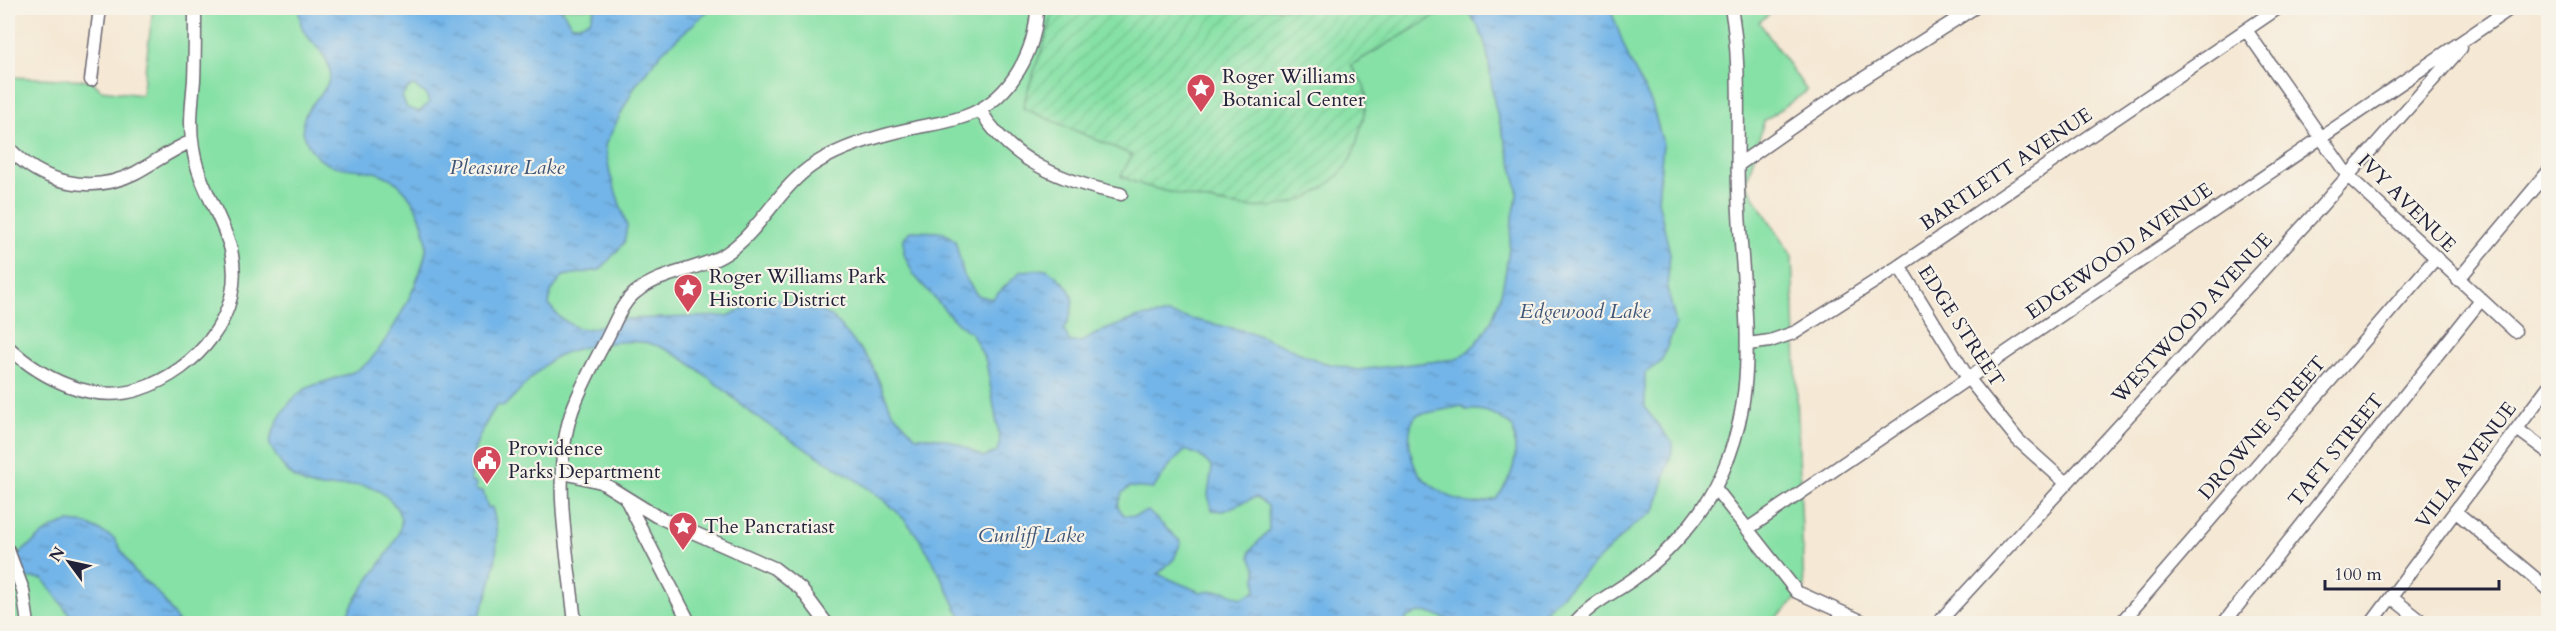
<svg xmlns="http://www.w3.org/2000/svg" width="2556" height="631" font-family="Cardo,serif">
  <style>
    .park { fill: #86e1a6; stroke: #548270; stroke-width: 1.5 }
    .garden { fill: url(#garden-furrows); stroke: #548270; stroke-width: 1.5 }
    .water { fill: url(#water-ripples); stroke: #4a6c92; stroke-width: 1.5; fill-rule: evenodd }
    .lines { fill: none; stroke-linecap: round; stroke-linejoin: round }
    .minor-casing { stroke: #6c6771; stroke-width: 15 }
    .minor { stroke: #fff; stroke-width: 12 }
    .labels { text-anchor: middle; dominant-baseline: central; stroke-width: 4.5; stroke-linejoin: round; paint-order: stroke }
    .poi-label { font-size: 20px; fill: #22223b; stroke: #f7f3e8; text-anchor: start }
    .street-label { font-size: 20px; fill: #22223b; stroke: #f7f3e8 }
    .water-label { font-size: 21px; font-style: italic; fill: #3e5578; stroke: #f7f3e8 }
  </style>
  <defs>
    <pattern id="garden-furrows" width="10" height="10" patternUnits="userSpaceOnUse" patternTransform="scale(1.5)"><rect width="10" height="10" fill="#86e1a6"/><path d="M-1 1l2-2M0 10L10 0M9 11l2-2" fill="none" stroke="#73c190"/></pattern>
    <pattern id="water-ripples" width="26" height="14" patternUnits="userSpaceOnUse" patternTransform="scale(1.5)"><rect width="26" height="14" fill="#73b5e8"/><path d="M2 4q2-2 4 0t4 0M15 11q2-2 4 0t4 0" fill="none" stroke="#5e93bd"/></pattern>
  </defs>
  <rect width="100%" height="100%" fill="#f7f3e8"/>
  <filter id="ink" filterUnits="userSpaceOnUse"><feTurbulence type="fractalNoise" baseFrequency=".0167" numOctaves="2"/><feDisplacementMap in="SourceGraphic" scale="12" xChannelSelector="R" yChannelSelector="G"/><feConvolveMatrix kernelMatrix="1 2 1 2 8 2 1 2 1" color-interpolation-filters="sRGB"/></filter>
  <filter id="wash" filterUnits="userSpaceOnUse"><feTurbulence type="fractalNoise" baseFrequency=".008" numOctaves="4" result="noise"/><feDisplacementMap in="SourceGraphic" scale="24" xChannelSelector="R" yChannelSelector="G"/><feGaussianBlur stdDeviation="1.35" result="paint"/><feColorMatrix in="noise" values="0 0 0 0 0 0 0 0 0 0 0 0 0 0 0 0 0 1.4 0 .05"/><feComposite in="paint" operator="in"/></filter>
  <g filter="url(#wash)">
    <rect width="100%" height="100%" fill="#f5e8d4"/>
    <path class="park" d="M153 8H1774L1775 10 1759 22 1807 91 1764 121 1746 184 1792 256 1804 591 1771 623 8 624V77L91 80 101 90 142 95Z"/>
    <path class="garden" d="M1054 8H1449L1351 65C1355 73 1363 81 1365 89 1369 103 1361 125 1358 138 1353 160 1343 173 1326 186 1283 219 1235 207 1186 196 1163 190 1142 187 1121 176L1132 155 1023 108C1031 73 1047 43 1054 8Z"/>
    <path class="water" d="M298 8H561L571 25H580L590 20 595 8H711L661 53 635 86 605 145 610 174 627 226 624 243 600 270 563 276 551 292 549 305 560 318 577 328 588 329 626 319 728 316 746 307 775 299 816 309 833 317 870 361 892 411 916 437C942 435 961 444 983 457L997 452 1000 441 986 361 972 334 953 319 914 275 904 254V238L910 231 942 232 955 240 964 276 977 295 992 299 1021 271 1047 269C1074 289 1080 299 1064 330L1070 342H1081L1100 332 1139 317 1168 314 1250 332 1321 362 1357 370 1457 359C1504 331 1506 269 1512 221 1514 211 1518 199 1517 189 1513 160 1500 130 1494 101 1487 61 1492 40 1465 8H1610L1629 59 1652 104 1663 144 1658 200 1670 254 1667 288 1676 324 1661 362 1645 373V408L1672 443V451L1655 511 1634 525 1533 623C1510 623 1486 626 1463 623 1438 621 1433 604 1406 618L1405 624 964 623C944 585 928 541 896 511 855 473 804 451 760 419 729 397 680 346 642 342 618 340 569 346 550 361 533 374 519 392 504 406L497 405C481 429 470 452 470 481L476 484V491H483L488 508 492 507C504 546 492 588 476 623H357L348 614C359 586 397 550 401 524 402 517 397 508 393 503 362 467 333 500 300 481 284 472 277 458 269 443 275 422 290 394 312 386 330 379 351 376 366 364 387 346 431 266 426 238 421 212 408 184 381 174 357 165 327 175 311 149 284 109 331 100 330 72 329 55 311 43 303 30 300 24 300 14 298 8ZM414 86 426 94 429 103 419 112 407 108 402 97 408 88ZM1462 406 1466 410C1485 408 1498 415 1513 427 1518 457 1515 475 1496 499 1488 501 1477 505 1469 503 1454 501 1426 485 1418 472 1409 458 1405 426 1417 415ZM1186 450 1200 456 1212 467 1208 495 1212 510 1223 511 1256 497 1268 506 1269 530 1250 551V557L1256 569V591L1241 598 1224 591 1200 592 1158 574 1174 559 1181 542 1148 511 1135 516 1124 515 1117 506 1122 493 1130 487 1153 489 1170 465Z
      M69 522 87 524 114 538 134 571 160 595 179 623H76L43 579C30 577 18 576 8 585V561C31 549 40 529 69 522Z"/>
  </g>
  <g filter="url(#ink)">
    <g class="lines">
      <g class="minor-casing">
        <path id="minor" d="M2246 30 2348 176 2515 331
          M91 80 100 8
          M980 110C1011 162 1064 182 1121 194
          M8 147C40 183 91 195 135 173 154 163 171 150 192 141
          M1738 165 1845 90 1974 8
          M1899 266 1968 378 2018 440 2066 483
          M2458 280 2548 172
          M1748 344 1770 341 1796 332 1899 266 2278 8
          M8 347C41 378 93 405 140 389 197 370 246 314 231 250 222 215 198 185 193 148 189 126 192 103 194 80 195 56 195 32 195 8
          M2517 429 2548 452
          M564 473 601 482 656 516 774 568 801 589 827 624
          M1715 488 1797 592 1868 624
          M626 499 690 624
          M2455 511 2548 589
          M1749 528 2511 8
          M8 550 23 590 28 624
          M2391 597 2425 624
          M575 624C569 558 550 476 572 411 581 387 593 364 605 342 614 326 621 303 636 292 662 271 699 271 727 253 763 228 779 186 816 163 845 145 881 135 914 128 933 124 953 122 971 114 1012 96 1036 50 1037 8
          M1574 624C1590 604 1612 594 1632 580 1658 562 1680 539 1699 513 1771 411 1741 304 1738 189 1736 129 1742 66 1731 8
          M1937 624 2317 211 2461 48
          M2120 624 2435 259
          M2223 624 2480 301
          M2371 624 2548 387"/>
      </g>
      <use href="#minor" class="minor"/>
    </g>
  </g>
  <defs>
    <g id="sight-pin" transform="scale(1.5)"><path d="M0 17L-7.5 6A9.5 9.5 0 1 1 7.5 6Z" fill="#d1495b" stroke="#f7f3e8"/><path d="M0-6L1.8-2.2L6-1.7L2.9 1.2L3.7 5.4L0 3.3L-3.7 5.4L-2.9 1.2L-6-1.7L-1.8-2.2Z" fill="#fff"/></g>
    <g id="civic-pin" transform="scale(1.5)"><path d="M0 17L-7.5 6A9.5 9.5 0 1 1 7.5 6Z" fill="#d1495b" stroke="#f7f3e8"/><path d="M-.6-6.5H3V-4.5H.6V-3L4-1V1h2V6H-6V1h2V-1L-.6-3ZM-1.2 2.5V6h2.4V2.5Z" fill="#fff"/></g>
  </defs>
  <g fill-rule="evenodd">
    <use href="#sight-pin" x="1201" y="88"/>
    <use href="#sight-pin" x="688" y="288"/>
    <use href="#civic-pin" x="487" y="460"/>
    <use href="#sight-pin" x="683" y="526"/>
  </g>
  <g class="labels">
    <g class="poi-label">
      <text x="1222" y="76">Roger Williams<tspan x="1222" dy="23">Botanical Center</tspan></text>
      <text x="709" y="276">Roger Williams Park<tspan x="709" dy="23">Historic District</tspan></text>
      <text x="508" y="448">Providence<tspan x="508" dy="23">Parks Department</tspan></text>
      <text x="704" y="526">The Pancratiast</text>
    </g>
    <g class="street-label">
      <text transform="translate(2006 169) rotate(-34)">BARTLETT AVENUE</text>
      <text transform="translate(2407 203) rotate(45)">IVY AVENUE</text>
      <text transform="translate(2119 251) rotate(-35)">EDGEWOOD AVENUE</text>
      <text transform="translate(2192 318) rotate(-47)">WESTWOOD AVENUE</text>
      <text transform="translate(1961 326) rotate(57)">EDGE STREET</text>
      <text transform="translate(2262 428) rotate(-49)">DROWNE STREET</text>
      <text transform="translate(2336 450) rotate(-51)">TAFT STREET</text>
      <text transform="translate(2466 465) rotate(-53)">VILLA AVENUE</text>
    </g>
    <g class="water-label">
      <text x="507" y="167">Pleasure Lake</text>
      <text x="1585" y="311">Edgewood Lake</text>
      <text x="1031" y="535">Cunliff Lake</text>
    </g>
  </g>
  <rect width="2556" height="631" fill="none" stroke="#f7f3e8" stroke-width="30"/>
  <g transform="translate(69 562) rotate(303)" stroke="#f7f3e8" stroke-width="4.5" paint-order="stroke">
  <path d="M0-4.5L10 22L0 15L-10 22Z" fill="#22223b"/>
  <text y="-9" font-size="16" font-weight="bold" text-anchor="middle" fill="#22223b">N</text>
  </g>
  <path d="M2325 580v9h174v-9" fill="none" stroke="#22223b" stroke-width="3"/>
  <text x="2334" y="580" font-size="18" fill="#22223b" stroke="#f7f3e8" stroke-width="4.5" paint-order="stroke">100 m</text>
</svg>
